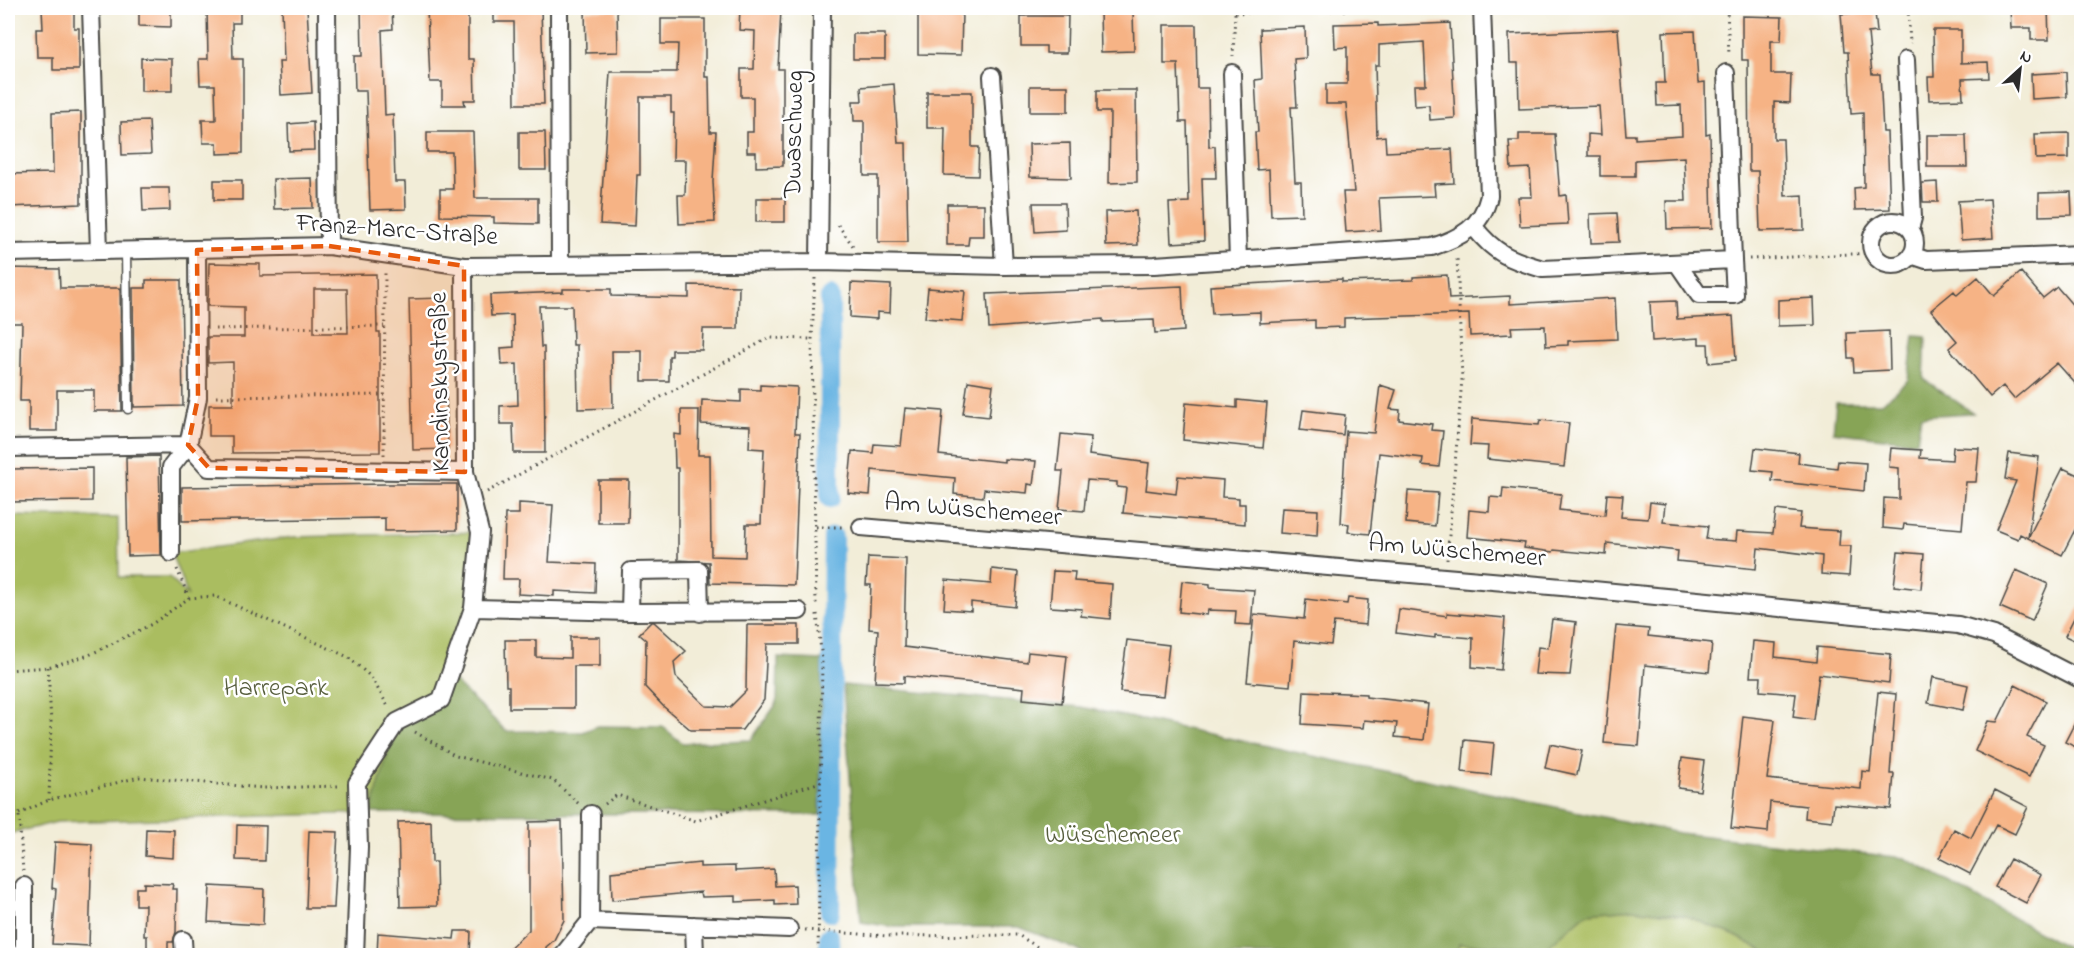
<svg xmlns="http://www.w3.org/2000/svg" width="2089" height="963" font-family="'Indie Flower',sans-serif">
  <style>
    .green { fill: #aabd61; stroke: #6a7446; stroke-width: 1.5 }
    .forest { fill: #87a457; stroke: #596841; stroke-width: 1.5 }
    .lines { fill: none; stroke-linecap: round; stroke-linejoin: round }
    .canal { stroke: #6bb5e3; stroke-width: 20 }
    .building { fill: #f6b385; fill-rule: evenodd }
    .service-casing { stroke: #494845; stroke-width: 11 }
    .minor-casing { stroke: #494845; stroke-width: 20 }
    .path { stroke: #494845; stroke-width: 3; stroke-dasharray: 1.5 4.5; stroke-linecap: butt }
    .service { stroke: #fff; stroke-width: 8 }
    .minor { stroke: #fff; stroke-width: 16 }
    .marked { fill: #e8590c; fill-opacity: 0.2; stroke: #e8590c; stroke-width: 4.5; stroke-dasharray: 12 8; stroke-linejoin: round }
    .labels { text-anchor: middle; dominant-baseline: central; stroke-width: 5; stroke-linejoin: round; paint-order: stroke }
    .street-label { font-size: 26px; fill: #2b2b2b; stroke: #fff }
    .park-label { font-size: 26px; fill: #575e3e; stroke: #fff }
  </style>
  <rect width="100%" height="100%" fill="#fff"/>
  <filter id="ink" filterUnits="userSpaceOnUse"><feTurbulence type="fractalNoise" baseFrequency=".0167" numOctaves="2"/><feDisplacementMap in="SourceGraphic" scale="12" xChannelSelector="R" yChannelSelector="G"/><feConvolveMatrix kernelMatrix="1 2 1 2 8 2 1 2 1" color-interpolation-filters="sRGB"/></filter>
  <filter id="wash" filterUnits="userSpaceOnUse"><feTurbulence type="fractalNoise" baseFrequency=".008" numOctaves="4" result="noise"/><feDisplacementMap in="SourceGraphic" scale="24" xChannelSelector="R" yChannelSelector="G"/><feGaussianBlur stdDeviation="1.35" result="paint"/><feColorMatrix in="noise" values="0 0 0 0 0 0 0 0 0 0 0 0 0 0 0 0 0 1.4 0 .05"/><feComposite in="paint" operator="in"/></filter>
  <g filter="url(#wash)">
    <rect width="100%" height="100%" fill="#f2edd8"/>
    <path class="green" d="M8 516 118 518 119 577H169L188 596 171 553 294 537 480 532 473 608 441 700 397 722 371 813 57 822 8 834Z
      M1633 909 1686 916 1736 936 1771 955 1456 956 1459 944 1546 948 1587 913Z"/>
    <path class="forest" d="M1914 336 1926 337 1924 379 1973 413 1921 416 1917 442 1833 432 1836 403H1882L1908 380Z
      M778 658 822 660 820 815 371 813 397 722 441 700 449 676 506 731 583 732 597 726 663 727 682 743 751 740 777 703Z
      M843 685 1081 707 1679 833 1905 858 2081 955H1771L1736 936 1686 916 1633 909 1587 913 1546 948 1459 944 1456 956 1090 955 1019 927H893L861 922Z"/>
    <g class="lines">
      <path class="canal" d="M830 498V297
        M830 912 833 537
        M829 937 830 956"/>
    </g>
    <g id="blocks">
      <path class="building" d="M42 8H74V28H79V70H53V57H37L36 29H43Z
        M139 8H171V27L139 26Z
        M207 8H240V23H232L233 59H243V153L217 154V143H203L202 120H216L215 85H200L199 59H208Z
        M282 8H307L312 93 281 95 279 62H284Z
        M361 8H392L393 29 382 30 385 115 393 114 395 182H405L406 209 370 210 366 91H355L354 56H362Z
        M427 8H464L465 13H468V59H474L475 100H464L465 105H442V82H430Z
        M494 8H541L544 104H515L514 22H494Z
        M740 8 781 9 778 69H783V166L756 167V152H747V132H753V97H741V69H754L755 31 739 30Z
        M2010 8H2048L2049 40H2031V28H2011Z
        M585 10H617L618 52 586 53Z
        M1100 11H1133L1134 51 1101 52Z
        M918 12H962L961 55 918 54Z
        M1875 12 1877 32 1868 33 1872 74H1880L1883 132H1887L1890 209 1855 210 1854 188 1864 187 1863 113 1851 114 1848 52H1844L1841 14Z
        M1021 16H1068L1067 53H1046V46H1021Z
        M1742 16 1782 17 1781 41H1771V74H1791L1790 103 1774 102V139H1783L1785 196 1803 195 1804 230 1760 231 1758 171H1749L1748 60H1742Z
        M661 19H705V77H709L710 132H716L713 181 715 222 679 224 678 195H685L686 160H673L674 113H671V97H640V175H637L635 226 600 224 610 72H677L678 44H661Z
        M1378 23V26L1450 23 1455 118 1430 120 1429 105 1415 106 1414 85H1426L1424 42 1379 45V65H1375L1377 137 1385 136 1386 152 1452 149 1454 183 1434 184 1435 196 1379 198 1381 230 1346 232 1343 192H1354L1346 104H1326V84H1347V47L1335 48 1334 24Z
        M1164 25H1196L1197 88H1208L1209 147 1215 146 1216 178H1202L1204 241 1171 243 1169 203 1189 202 1187 122H1180L1178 64H1164Z
        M1305 27 1306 58 1294 59 1297 107H1291L1295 182H1301L1302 215 1271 216 1269 169 1257 170 1255 132H1258L1255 80 1262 79 1260 29Z
        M1618 29 1626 135H1635V139L1682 136 1681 105 1657 106 1656 83H1665L1663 32 1695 31 1698 83 1705 82 1706 135 1710 134 1712 228 1667 229 1666 201H1686L1684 157 1635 160V176H1600V156H1588V134L1601 135 1599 106 1519 109 1518 63H1510L1509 34Z
        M1933 30H1961V63L1988 62 1989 78 1962 79 1963 99 1929 100 1928 77H1934Z
        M853 34H885V59H853Z
        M141 58 172 59V91H141Z
        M2066 72 2067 97 2032 99 2031 74Z
        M894 84 898 143H906L908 242H878V176H864V121H854L853 101H862L861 87Z
        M1030 86H1068V112H1030Z
        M1097 90H1136L1137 182 1109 183 1110 112H1097Z
        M927 92H972V147H979L978 176 944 175 945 128H927Z
        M81 112V204L8 207V174L53 173 52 113Z
        M149 121 151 154 122 155 121 122Z
        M313 122 314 150 289 151 288 124Z
        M427 132H473L475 198H538V224L494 223V217L440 216V189H453L452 152H427Z
        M519 132H545L546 170H519Z
        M2069 133V158L2036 159 2035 134Z
        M1519 134H1555L1560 196 1566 195 1568 224 1520 226 1518 197H1532L1530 168 1511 169 1509 141H1519Z
        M1927 135H1966L1967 167H1927Z
        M1070 143 1071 178 1030 177 1029 144Z
        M312 178 313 208 274 209 273 179Z
        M214 180H242V200H214Z
        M1937 182 1938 202H1923L1922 183Z
        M142 188H169L170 210 143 211Z
        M2071 192 2072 215 2039 216V193Z
        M756 198H785V222H756Z
        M1990 199 1993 238 1961 240 1958 201Z
        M1033 203H1065L1066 230 1035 232Z
        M947 204H984V236H969L968 245H947Z
        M1136 211 1138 245 1106 246 1105 212Z
        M1617 213 1619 242 1591 243 1590 214Z
        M209 263 260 264V276L376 274 377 332H380V452L232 453V436H209V405H233V362L208 363V337H244V307L208 306ZM314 289H347L348 333H314Z
        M8 268 59 269 60 288H120L122 411H94V390H57V431H29V401H20L22 323H8Z
        M2021 272 2043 298 2057 287 2082 316V391L2057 363 2014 399 2003 386 1990 397 1949 348 1957 341 1931 310 1954 291 1957 295 1978 277 1994 296Z
        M1447 275 1449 299 1510 296V304L1615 298 1617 339 1568 341V345L1546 346 1545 326 1511 327 1512 334 1470 336 1469 314 1344 318V327L1315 328V320L1260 323V312L1212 314 1210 286 1342 279V282L1413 280V277Z
        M146 280H181L183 406 134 407 133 288H146Z
        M851 283 891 285 890 313 877 312V319L850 317Z
        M689 285 739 286 738 329H703L702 350H672V356H669V381H642V351H612L613 408 578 409 577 345H573L572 306H539L541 347H544L545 453H514L513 424H500V406L518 405 517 364 502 365 501 348 514 347 513 315 491 316 490 295 563 292V289H611V296L689 298Z
        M1182 286 1184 331 1155 333 1154 320 1103 322V319L989 328 987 294Z
        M928 288 965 291 962 321 925 318Z
        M443 298 448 449 413 450 409 299Z
        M1814 298 1815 325 1778 326V300Z
        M1676 301 1677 319 1733 316 1736 360 1709 363 1708 344H1699V338L1652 341 1650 302Z
        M1889 331 1890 370 1854 372 1853 358H1848L1847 333Z
        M968 381 993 385 989 417 963 414Z
        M760 385 797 387 795 433H800L794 585 710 583 709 562 678 560V468H675L674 434 681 435V410H699L698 455H710L711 556 745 557 746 524H761L764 449 749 448 750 426 701 424 702 400 741 402V389L760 390Z
        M1380 385 1396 390 1390 409 1400 410 1399 420 1432 424 1431 430 1443 431 1439 467 1422 465 1423 458 1379 453 1370 534 1348 532 1349 524 1341 523 1346 431 1374 433Z
        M1237 400 1267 403 1263 448 1183 440 1186 403 1237 408Z
        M905 408 943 411 939 455 1004 462V459L1036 461 1033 485 1028 484 1027 493 984 489 983 497 954 494 955 478 872 470 870 495 848 493 852 451 873 453 874 444 901 446Z
        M1303 410 1345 415 1343 435 1300 430Z
        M1472 419 1539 425 1540 420 1569 423 1564 467 1487 459 1488 446 1470 445Z
        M1061 434 1091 437 1089 455 1149 463 1146 490 1176 494 1178 476 1223 480 1222 497 1239 498V504H1245V524L1123 513 1126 488 1117 487V482L1087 480 1084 511 1059 509 1063 471H1057Z
        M1953 447 1979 448 1976 482H1966L1962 529 1904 524 1903 530 1883 528 1884 498 1899 499V468L1889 467 1891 448 1921 450 1920 458 1952 460Z
        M1755 448 1799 453 1798 463 1837 468 1838 461 1866 463 1864 491 1772 481 1773 472 1752 470Z
        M2009 453 2039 457 2028 538 2063 468 2082 477V516L2062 555 2020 534 2018 539 1996 530 2016 481 2005 479Z
        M159 456 161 555 128 556 126 457Z
        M92 468V501L8 502V469Z
        M598 480H629L628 523H598Z
        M388 484H457V530L385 531V518L182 521V487Z
        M1503 488 1561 494 1559 510 1605 515 1607 494 1623 495 1621 517 1648 519 1650 502 1665 504 1663 522 1708 526 1706 539 1736 541 1737 531 1773 533 1776 510 1801 513 1799 528 1840 531 1839 546H1851L1849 576 1821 574 1822 556 1758 548 1756 569 1677 561 1678 551 1607 543 1606 555 1554 550 1553 552 1524 548 1525 543 1467 537 1469 510 1489 512 1490 497 1502 498Z
        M1408 491 1438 493 1435 526 1406 523Z
        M519 503 553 505 549 562 596 564 595 593 554 591V596L518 594 519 579H503L505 514H519Z
        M1282 508 1318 510 1317 536 1280 533Z
        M1898 552 1924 554 1921 589 1894 586Z
        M868 557 906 559 904 647 1027 662 1028 652 1067 656 1062 703 1023 699 1024 688 904 676V683L875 682 878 630 869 629 871 585H866Z
        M992 569 1018 572 1015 607 971 602V611L944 609 946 580 991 584Z
        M2016 570 2048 584 2032 621 2000 607Z
        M1053 571 1075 572 1074 581 1112 584 1110 619 1081 616 1082 609 1050 607Z
        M1182 581 1210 584V587L1254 590 1251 625 1235 624 1236 611 1208 610 1207 615 1179 612Z
        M1348 598 1368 600 1366 625 1334 622 1331 645 1294 641 1290 686 1247 682 1254 614 1304 619 1306 599 1347 604Z
        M2082 602V644L2065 636Z
        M1399 609 1447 616V613L1505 618 1501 670 1472 667 1473 638 1435 635V638L1396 633Z
        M1552 619 1576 622 1570 675 1535 674 1538 647 1548 648Z
        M651 622H654L686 651 674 662 676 677 706 706 730 707 746 691 747 625H799V644H767L764 700 742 730H691L664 707 645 687 646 640 639 634Z
        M1616 626 1649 629 1648 636 1712 643 1709 672 1645 665 1639 746 1604 743Z
        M570 637H600V666H574V708H509V686H506L505 640H536V657L570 658Z
        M1127 640 1169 645 1163 696 1120 692Z
        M1753 641 1776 643 1775 657 1816 662 1817 647 1891 654 1889 683 1819 674 1813 720 1793 717 1796 694 1760 691 1761 677H1750Z
        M1933 677 1968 685 1963 710 1928 703Z
        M2015 685 2046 701 2027 737 2044 745 2029 777 1975 751 1988 721 1997 722Z
        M1304 691 1366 694V697L1428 704 1424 740 1395 737 1397 723 1364 720 1363 728 1302 724Z
        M1878 692 1896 694 1890 774H1894L1891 809 1834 804 1832 821 1805 818 1806 806 1770 802 1768 832 1731 828 1743 716 1775 720 1767 779 1861 789 1862 771 1870 772Z
        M2082 709V750L2065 742Z
        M1465 740 1494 743 1491 775 1462 772Z
        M1550 744 1582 751 1577 775 1545 768Z
        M1682 758 1704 761 1700 791 1678 788Z
        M1995 790 2028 807 2015 834 1996 825 1970 874 1939 858 1954 829 1971 838Z
        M431 821 432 862H436L437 906 400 907 398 822Z
        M562 821 564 920 554 940 546 947V956H502L529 930V822Z
        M237 825 266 826 265 861 236 860Z
        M146 829 174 830 173 858 145 856Z
        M309 831 338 832 334 908H306Z
        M55 842 92 844 89 946 52 944 56 889 52 888Z
        M2010 859 2041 875 2026 903 1995 887Z
        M700 863V867L735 866V871L774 869 775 886 795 885 796 904 775 905V900L736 902V896L702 897 701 892 612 900 611 872Z
        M144 883 173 884 172 889H177L176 932 173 942H168V951H147V936H144L145 905H136V888H144Z
        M210 886 264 889 263 925 208 922Z
        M455 931H471L470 956H377L378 933 454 939Z"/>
    </g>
  </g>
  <g filter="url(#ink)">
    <use href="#blocks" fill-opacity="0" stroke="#494845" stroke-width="1.5"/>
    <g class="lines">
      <g class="service-casing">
        <path id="service" d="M126 251 128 409
          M8 901 19 906 21 913
          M8 946 23 956"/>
      </g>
      <g class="minor-casing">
        <path id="minor" d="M91 8 99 251
          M327 8 329 246
          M559 8 560 264
          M1906 60 1913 218 1910 229
          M1232 73 1238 261
          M992 76 1004 266
          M1871 243a22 22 0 1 1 44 0a22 22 0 1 1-44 0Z
          M1474 227C1495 254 1511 260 1543 269L1733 260 1726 73
          M8 253 329 246 464 266 819 262 1004 266 1154 265 1432 247C1460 238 1482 227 1489 196L1482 8
          M1911 255 1926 260 2082 254
          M819 262 822 8
          M1677 263 1699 295H1735L1733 260
          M8 448 188 445 209 468 465 472
          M861 527 1562 587 1958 625 1994 635 2082 680
          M171 553V467L188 445 198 398 197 250
          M473 608 630 612 799 611
          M630 612 631 571 699 570 700 613
          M590 921 591 814
          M694 925 695 956
          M183 940 184 956
          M24 956V886
          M355 956 359 847 357 783 397 722 441 700 473 608 480 532 465 472 464 266
          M562 956 590 921 789 929"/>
      </g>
      <path class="path" d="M1232 8 1235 13 1233 56
        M1727 8 1729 56
        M1908 8 1910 44
        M1235 13 1438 8
        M838 225 853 246
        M1749 259 1873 253
        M815 278 812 339 816 604
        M215 329 384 326
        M216 397 385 395
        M384 455 385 270
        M487 492 769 338 812 339
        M816 527H844
        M1447 560 1462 379 1457 256
        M177 569 189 598
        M817 614 822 660 818 956
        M48 667 51 722 49 800
        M8 670 48 667 89 655 152 624 189 598 215 596 348 657 371 677 389 708
        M415 732 456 756 553 780 579 804
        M605 804 617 795 696 821 821 782
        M19 816 23 871
        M8 819 49 800 139 777 263 788 340 786
        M805 930 888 936 1018 935 1052 956"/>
      <use href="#service" class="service"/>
      <use href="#minor" class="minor"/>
    </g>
  </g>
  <path class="marked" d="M329 246 464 266 465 472 209 468 188 445 198 398 197 250Z"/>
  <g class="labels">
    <g class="street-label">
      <text transform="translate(795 134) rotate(-89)">Dwaschweg</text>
      <text transform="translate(397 231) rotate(4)">Franz-Marc-Straße</text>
      <text transform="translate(441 382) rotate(-91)">Kandinskystraße</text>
      <text transform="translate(973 511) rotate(5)">Am Wüschemeer</text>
      <text transform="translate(1457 552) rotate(5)">Am Wüschemeer</text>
    </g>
    <g class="park-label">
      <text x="276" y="689">Harrepark</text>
      <text x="1113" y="836">Wüschemeer</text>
    </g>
  </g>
  <rect width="2089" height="963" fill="none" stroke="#fff" stroke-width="30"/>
  <g transform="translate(2020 69) rotate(27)" stroke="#ffffff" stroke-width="4.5" paint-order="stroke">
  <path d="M0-4.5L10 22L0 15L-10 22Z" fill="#2b2b2b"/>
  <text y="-9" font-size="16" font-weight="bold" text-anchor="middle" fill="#2b2b2b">N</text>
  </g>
</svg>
